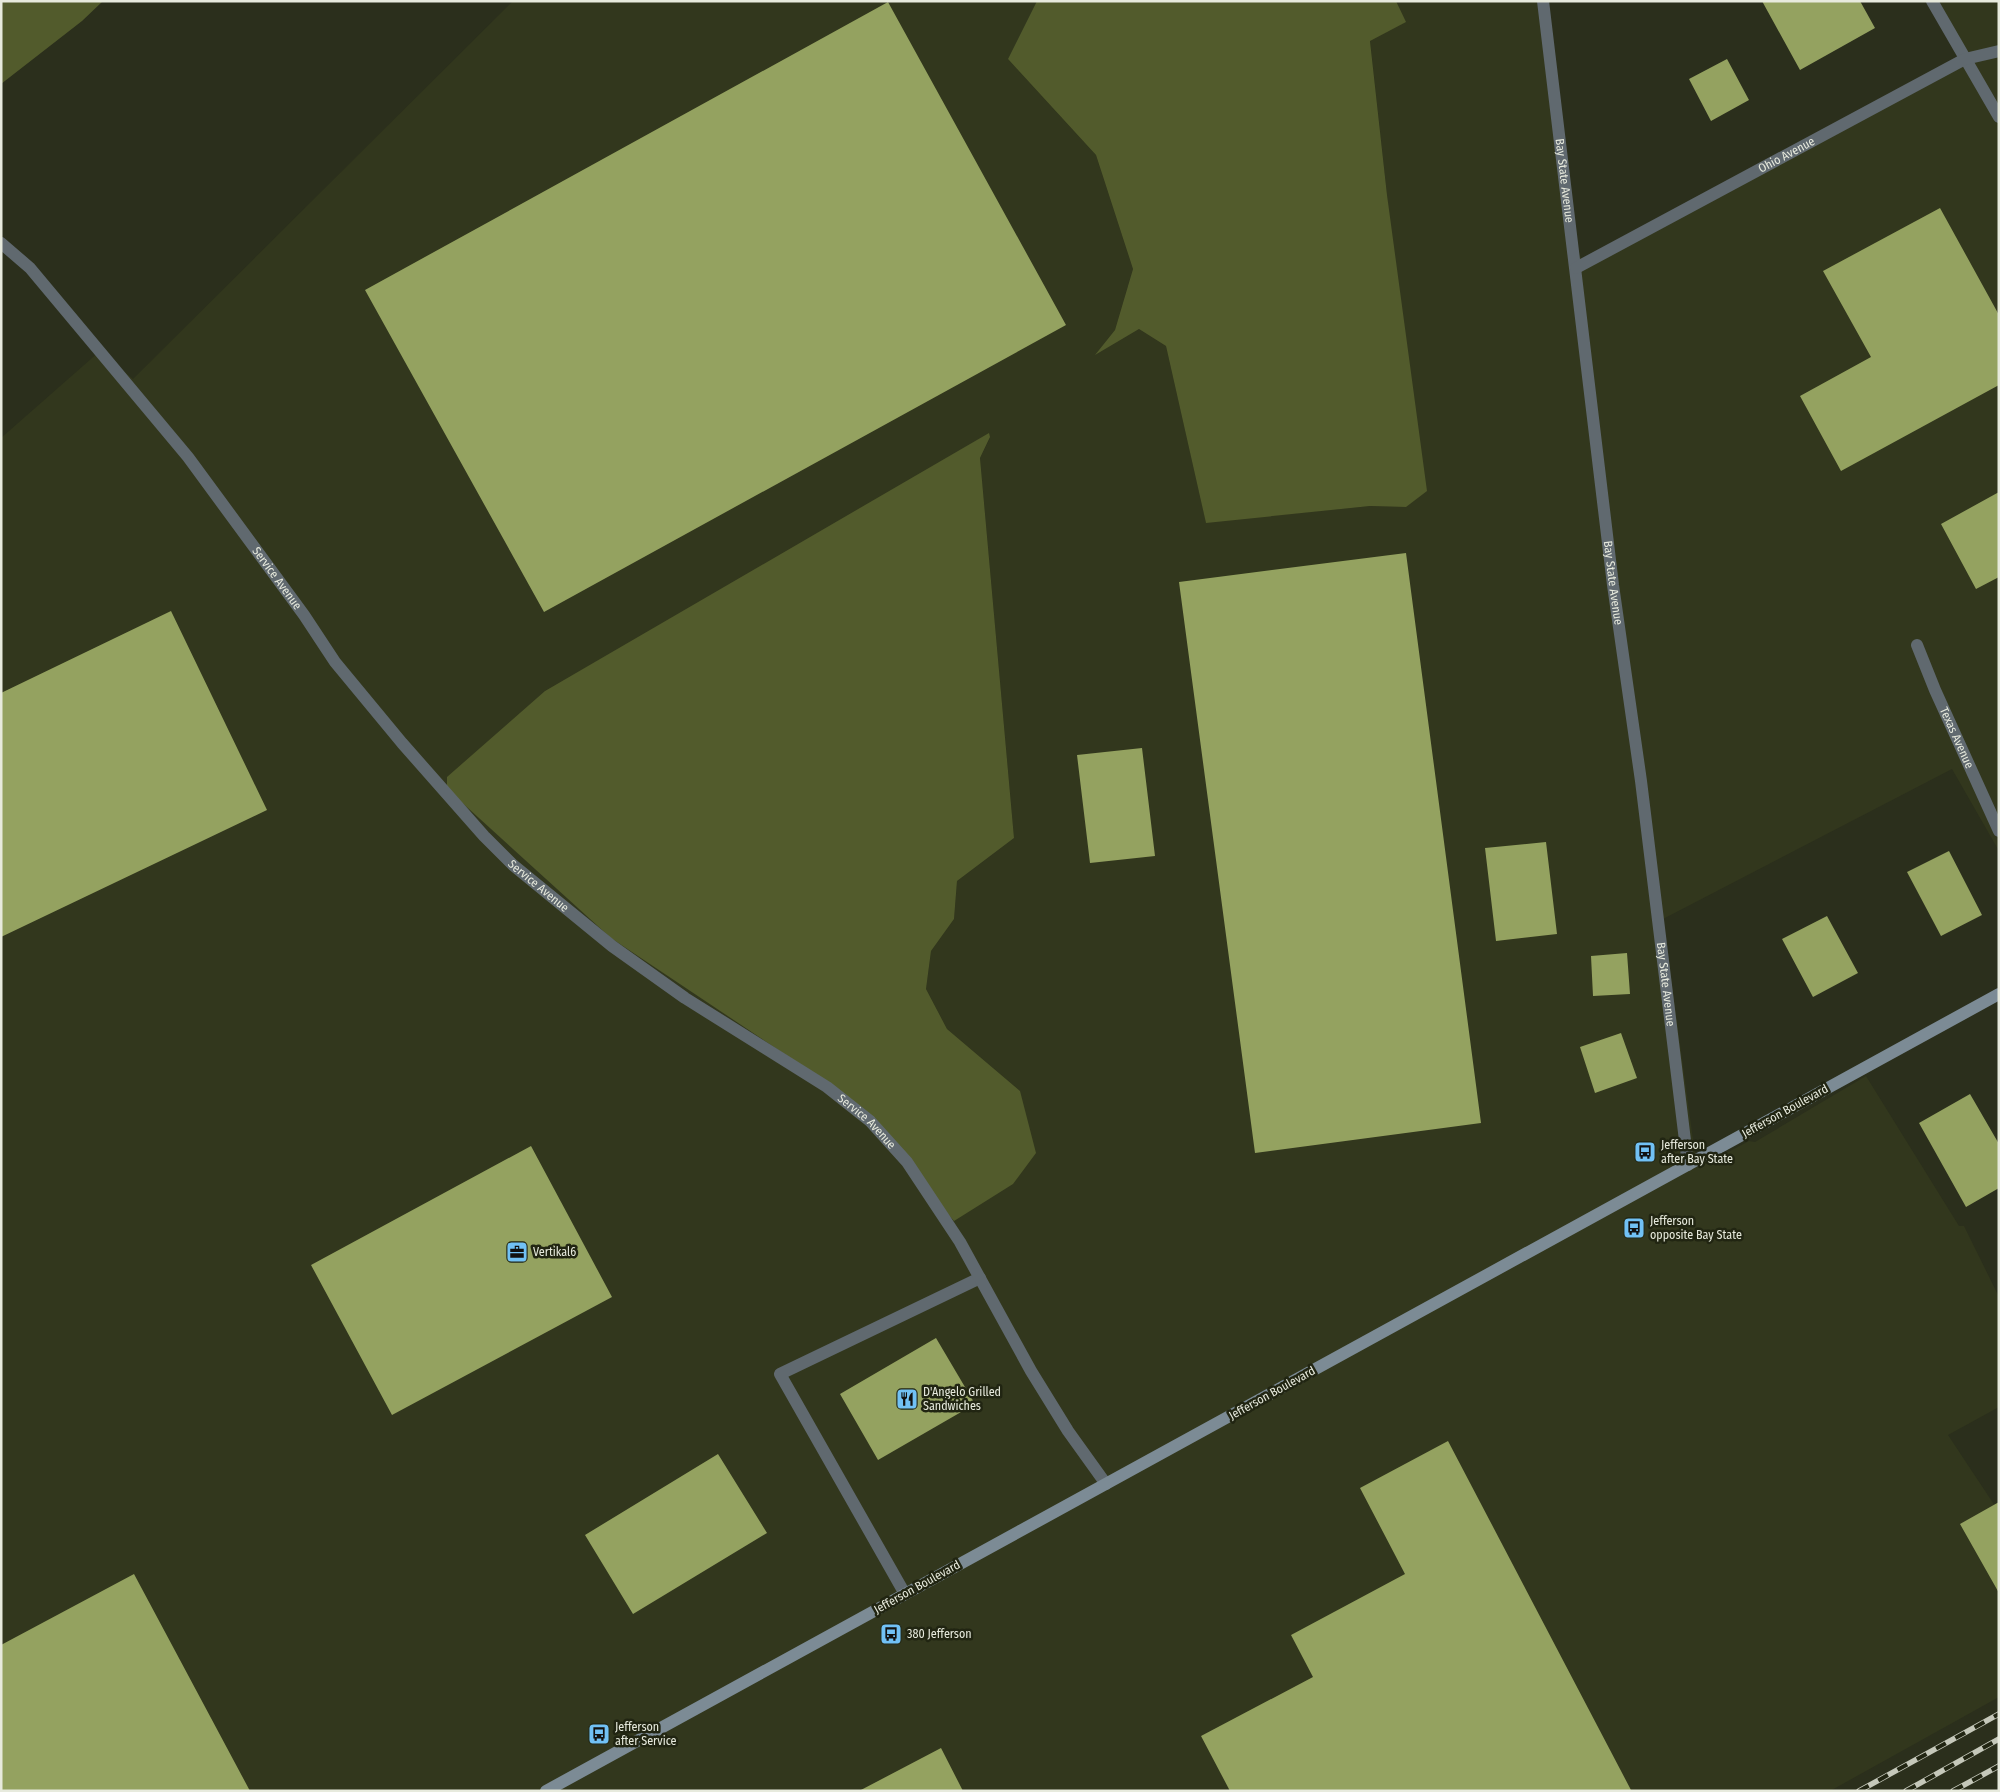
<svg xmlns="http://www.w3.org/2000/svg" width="2000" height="1792" font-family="'Fira Sans Condensed',sans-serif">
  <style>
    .built { fill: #32371d; fill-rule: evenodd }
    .green { fill: #525b2c }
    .building { fill: #94a260 }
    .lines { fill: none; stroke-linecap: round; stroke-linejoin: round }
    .service { stroke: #60696f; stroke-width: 12 }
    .minor { stroke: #60696f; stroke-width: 12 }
    .secondary { stroke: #7c8b95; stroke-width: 12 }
    .rail-casing { stroke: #c5c8ba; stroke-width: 5.5 }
    .rail { stroke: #212512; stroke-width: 4; stroke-dasharray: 11; stroke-linecap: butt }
    .labels { text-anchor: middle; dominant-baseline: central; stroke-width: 5; stroke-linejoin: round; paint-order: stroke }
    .street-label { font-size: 12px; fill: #e7eadd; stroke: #212512 }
    .poi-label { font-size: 12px; fill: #e7eadd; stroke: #212512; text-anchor: start }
  </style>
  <rect width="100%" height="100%" fill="#2b2f1c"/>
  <path class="built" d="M513 1H1037L1008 59 1096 155 1133 269 1115 330 1096 354 1139 329 1166 346 1206 522 1370 506 1406 507 1387 195 1370 40 1405 22 1396 1H1545L1577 248 1584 265 1952 63 1964 51 1936 1H1999V851L1952 769 1663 919 1695 1154 1703 1162 1717 1158 1749 1141 1755 1142 1866 1076 1959 1226H1964L1999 1297V1407L1948 1435 1999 1512V1697L1830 1791H1V438L100 351 133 379ZM990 438 980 458 1014 838 957 881 954 919 931 951 926 989 947 1029 1020 1091 834 1087 545 691Z"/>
  <path class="green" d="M1 1H103L82 21 1 84Z
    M1037 1H1396L1406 22 1370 41 1387 195 1427 491 1406 507 1370 506 1206 523 1166 346 1139 329 1095 355 1115 330 1133 269 1096 155 1008 59Z
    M989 433 990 437 980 458 1014 838 957 881 954 919 931 951 926 989 947 1029 1020 1091 1036 1153 1013 1184 954 1221 834 1087 611 938 447 789V777L545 691Z"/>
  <path class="building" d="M1762 1H1860L1875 28 1800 70Z
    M888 2 1066 325 544 612 365 290Z
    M1727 59 1749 100 1711 121 1689 79Z
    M1940 208 1999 315V385L1841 471 1800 396 1871 357 1823 271Z
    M1999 492V577L1976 589 1941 524Z
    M1406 553 1481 1123 1255 1153 1179 582Z
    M171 611 267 810 1 937V693Z
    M1142 748 1155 856 1090 863 1077 755Z
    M1546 842 1557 934 1496 941 1485 848Z
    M1949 851 1982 915 1941 936 1907 872Z
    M1827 916 1858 973 1813 997 1782 939Z
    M1627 953 1630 994 1593 996 1591 956Z
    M1621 1033 1637 1078 1595 1093 1580 1047Z
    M1970 1094 1999 1144V1188L1966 1207 1919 1123Z
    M531 1146 612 1297 392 1415 311 1265Z
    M936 1338 975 1404 878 1460 840 1394Z
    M1448 1441 1631 1790 1230 1791 1201 1736 1313 1677 1291 1635 1405 1574 1360 1488Z
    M718 1454 767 1533 633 1614 585 1535Z
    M1999 1502V1593L1960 1524Z
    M134 1574 250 1791H1V1645Z
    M941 1748 963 1791H859Z"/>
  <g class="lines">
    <path class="service" d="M905 1594 780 1374 980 1278"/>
    <g class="minor">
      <path id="s1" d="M1543 1 1613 585 1641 781 1688 1165"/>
      <path d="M1932 1 1999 117"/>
      <path id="s2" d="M1 243 30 268 188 457 304 615 335 662 402 743 484 836 513 865 612 946 685 998 827 1087 870 1121 907 1162 960 1242 1031 1371 1068 1431 1106 1484"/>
      <path id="s3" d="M1576 268 1965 59 1999 51"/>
      <path id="s4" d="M1917 645 1935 690 1999 831"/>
    </g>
    <path class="secondary" d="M546 1791 1999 994"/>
    <g class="rail-casing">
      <path id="rail" d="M1859 1791 1999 1714
        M1906 1791 1999 1739
        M1953 1791 1999 1766"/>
    </g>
    <use href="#rail" class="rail"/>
  </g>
  <defs>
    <g id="bus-square" transform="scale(1.125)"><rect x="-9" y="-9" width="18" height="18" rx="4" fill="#71c1f5" stroke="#212512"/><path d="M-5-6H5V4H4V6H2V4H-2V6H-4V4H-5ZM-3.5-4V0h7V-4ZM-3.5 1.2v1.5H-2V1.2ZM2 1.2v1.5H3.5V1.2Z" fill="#111"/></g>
    <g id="office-square" transform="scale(1.125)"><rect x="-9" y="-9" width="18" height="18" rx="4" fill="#71c1f5" stroke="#212512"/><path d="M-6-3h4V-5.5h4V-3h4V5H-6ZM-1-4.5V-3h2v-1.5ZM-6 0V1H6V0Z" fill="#111"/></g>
    <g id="restaurant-square" transform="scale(1.125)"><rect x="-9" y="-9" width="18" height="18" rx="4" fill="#71c1f5" stroke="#212512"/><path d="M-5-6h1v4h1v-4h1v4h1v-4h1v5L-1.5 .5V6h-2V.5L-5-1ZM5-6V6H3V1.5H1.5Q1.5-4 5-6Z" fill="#111"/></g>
  </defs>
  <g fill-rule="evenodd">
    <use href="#bus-square" x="1645" y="1152"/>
    <use href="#bus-square" x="1634" y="1228"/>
    <use href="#office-square" x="517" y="1252"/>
    <use href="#restaurant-square" x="907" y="1399"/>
    <use href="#bus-square" x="891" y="1634"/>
    <use href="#bus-square" x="599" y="1734"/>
  </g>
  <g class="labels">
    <g class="street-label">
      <text stroke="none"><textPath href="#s3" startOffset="239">Ohio Avenue</textPath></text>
      <text stroke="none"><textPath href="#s1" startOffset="181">Bay State Avenue</textPath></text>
      <text stroke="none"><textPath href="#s2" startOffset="435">Service Avenue</textPath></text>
      <text stroke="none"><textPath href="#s1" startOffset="586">Bay State Avenue</textPath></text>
      <text stroke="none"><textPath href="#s4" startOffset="101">Texas Avenue</textPath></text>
      <text stroke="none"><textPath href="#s2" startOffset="840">Service Avenue</textPath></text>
      <text stroke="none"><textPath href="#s1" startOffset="991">Bay State Avenue</textPath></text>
      <text transform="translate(1785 1111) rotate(-29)">Jefferson Boulevard</text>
      <text stroke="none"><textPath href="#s2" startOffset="1245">Service Avenue</textPath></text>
      <text transform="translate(1272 1393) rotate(-29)">Jefferson Boulevard</text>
      <text transform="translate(917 1587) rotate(-29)">Jefferson Boulevard</text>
    </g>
    <g class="poi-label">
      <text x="1661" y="1145">Jefferson<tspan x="1661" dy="14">after Bay State</tspan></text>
      <text x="1650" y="1221">Jefferson<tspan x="1650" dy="14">opposite Bay State</tspan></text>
      <text x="533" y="1252">Vertikal6</text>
      <text x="923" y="1392">D'Angelo Grilled<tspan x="923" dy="14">Sandwiches</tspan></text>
      <text x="907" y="1634">380 Jefferson</text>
      <text x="615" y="1727">Jefferson<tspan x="615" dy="14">after Service</tspan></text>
    </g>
  </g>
  <rect width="2000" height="1792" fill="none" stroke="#e7eadd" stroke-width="5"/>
</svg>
